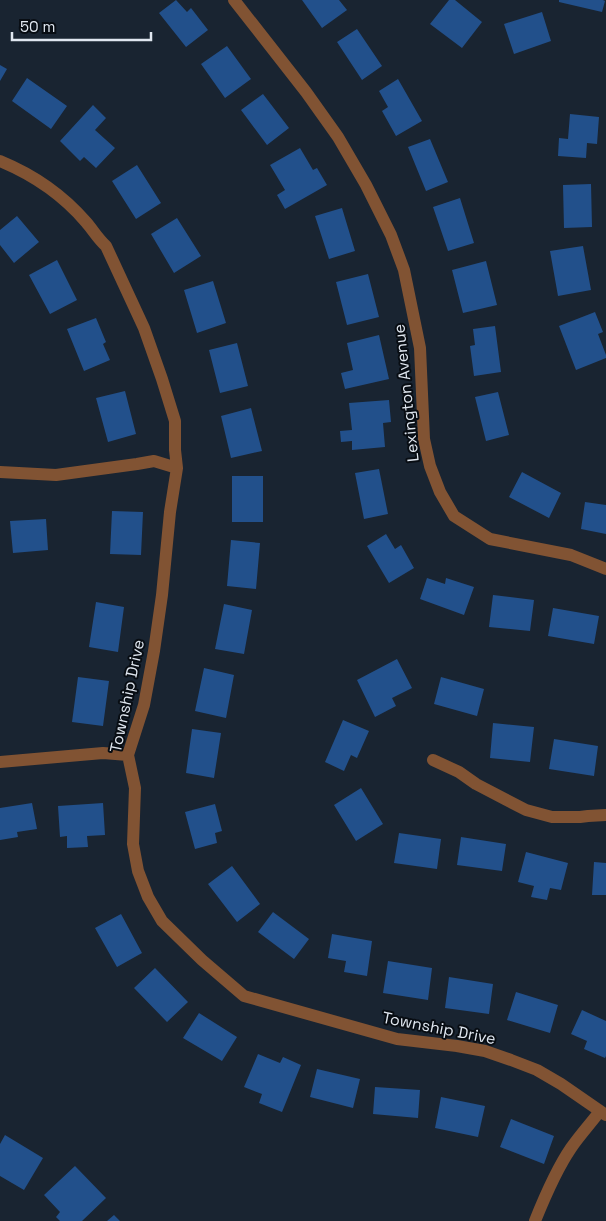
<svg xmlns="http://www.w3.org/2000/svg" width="606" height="1221" font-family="'Space Grotesk',sans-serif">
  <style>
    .building { fill: #22508b }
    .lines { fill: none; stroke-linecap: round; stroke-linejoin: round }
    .street { stroke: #815333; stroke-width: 12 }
    .labels { text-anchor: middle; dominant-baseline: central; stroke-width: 4; stroke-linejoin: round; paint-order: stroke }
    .street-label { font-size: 16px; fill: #e0e7f0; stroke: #080d13 }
  </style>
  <rect width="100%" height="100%" fill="#192431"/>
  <path class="building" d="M176 0 187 12 191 8 208 30 186 47 159 13Z
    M302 0H339L347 10 322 28Z
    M449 0H455L482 22 462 48 430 24Z
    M559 0H603L605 1 602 12 559 2Z
    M542 12 551 41 514 54 504 24Z
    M357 29 382 66 362 80 337 42Z
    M227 46 251 79 225 98 201 64Z
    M0 65 7 69 0 81Z
    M27 78 67 106 51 129 12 101Z
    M398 79 422 121 396 136 382 111 388 107 379 91Z
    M263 94 289 128 267 145 241 110Z
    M93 105 106 118 95 130 115 148 96 168 84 157 80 161 60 141Z
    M570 114 599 117 597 144 587 143 586 158 558 156 559 138 568 139Z
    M430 139 448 182 426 191 408 147Z
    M300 148 313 170 317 168 327 185 285 209 277 195 285 190 270 165Z
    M137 165 161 203 136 219 112 181Z
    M591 184 592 227 564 228 563 185Z
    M460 198 474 243 448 251 433 207Z
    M342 208 355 251 329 259 315 216Z
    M17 216 39 242 14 263 0 245V230Z
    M177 218 201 256 174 273 151 234Z
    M583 246 591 290 558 296 550 251Z
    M57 260 77 300 50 314 29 275Z
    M486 261 497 305 463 313 452 270Z
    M368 274 379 317 347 325 336 282Z
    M213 281 226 323 197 333 184 290Z
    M595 312 603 332 598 334 606 355V358L576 370 559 326Z
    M96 318 106 342 103 344 110 360 84 371 67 329Z
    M495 326 501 372 474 376 470 346 475 345 473 329Z
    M379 335 389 379 345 389 341 373 353 370 347 343Z
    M237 343 248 386 220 393 209 350Z
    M125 391 136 434 108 442 96 398Z
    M498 392 509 435 486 441 475 397Z
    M389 400 391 422 383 423 385 447 352 450V441L341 442 340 431 352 430 349 403Z
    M251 408 262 451 231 458 221 416Z
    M379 469 388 514 364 519 355 473Z
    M522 472 561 493 549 518 509 497Z
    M232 476H263V522H232Z
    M585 502 606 505V534L581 529Z
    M112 511 143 512 141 555 110 554Z
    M46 519 48 550 13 553 10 521Z
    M386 534 395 549 401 545 414 568 389 583 367 546Z
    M231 540 260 543 256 589 227 586Z
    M427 578 445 584 446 578 474 587 464 615 420 599Z
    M493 595 534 600 530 631 489 627Z
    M96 602 124 607 118 652 89 647Z
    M224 604 252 610 244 654 215 649Z
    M553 608 599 616 594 644 548 636Z
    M397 659 412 688 392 698 396 706 375 717 357 680Z
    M204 668 234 675 226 718 195 711Z
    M78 677 109 681 103 726 72 722Z
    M441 677 484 689 477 716 434 704Z
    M343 720 369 731 357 758 351 755 344 771 325 762Z
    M493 723 534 727 530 762 490 758Z
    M192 729 221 733 214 778 186 773Z
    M554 739 598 746 594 776 549 769Z
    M361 788 383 824 356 841 334 805Z
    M32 803 37 829 17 832 18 837 0 840V808Z
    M103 803 105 835 87 836 88 847 67 848V836L60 837 58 806Z
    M215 804 222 831 215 833 217 843 195 849 185 812Z
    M399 833 441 839 437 869 394 863Z
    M461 837 506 844 502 871 457 865Z
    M526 852 568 863 561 890 550 888 547 900 531 897 534 886 518 882Z
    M594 862 606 863V895H592Z
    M232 866 260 904 237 922 208 884Z
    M273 912 309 939 294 959 258 932Z
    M121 914 142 953 117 967 95 928Z
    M332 934 372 941 367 976 344 972 346 961 328 958Z
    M388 961 432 968 428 1000 383 993Z
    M155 968 188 1002 167 1022 134 988Z
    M449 977 493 984 489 1014 445 1008Z
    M516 992 558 1005 550 1033 507 1020Z
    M582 1010 606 1021V1056L605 1058 584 1049 587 1041 571 1034Z
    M199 1013 237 1037 222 1061 183 1038Z
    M258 1054 280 1063 283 1057 301 1065 282 1112 259 1103 262 1094 244 1087Z
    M317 1069 360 1079 353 1108 310 1097Z
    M375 1087 420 1090 418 1118 373 1114Z
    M441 1097 485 1106 478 1137 435 1128Z
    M511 1119 554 1136 544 1164 500 1147Z
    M5 1135 43 1158 24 1190 0 1176V1144Z
    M75 1166 106 1198 82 1221H60L56 1217 60 1212 44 1195Z
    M114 1215 120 1221H107Z"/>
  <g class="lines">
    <path class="street" d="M234 0 306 92 338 137 366 185 391 235 404 270 420 348 424 439 430 466 440 492 454 516 490 539 571 555 606 569
      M0 161C34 175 62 194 86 222 93 230 98 239 106 246L144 328 162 379 175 421V450L177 468 170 512 162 595 154 651 144 705 128 755 135 788 133 844 138 871 148 897 162 921 202 960 244 996 397 1039 457 1046 485 1051 511 1060 537 1070 561 1084 606 1115
      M0 472 56 475 137 464 154 461 177 468
      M433 760 459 772 476 784 526 810 552 817H580L588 816 606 815
      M0 762 103 753 128 755
      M535 1221C545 1196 556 1170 571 1148 580 1135 591 1123 600 1111"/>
  </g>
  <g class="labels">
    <g class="street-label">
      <text transform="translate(406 393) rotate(-96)">Lexington Avenue</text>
      <text transform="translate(127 696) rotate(-78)">Township Drive</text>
      <text transform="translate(439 1028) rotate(11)">Township Drive</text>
    </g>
  </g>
  <path d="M12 32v8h139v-8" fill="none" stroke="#e0e7f0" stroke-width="2.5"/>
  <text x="20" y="32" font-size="15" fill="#e0e7f0" stroke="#080d13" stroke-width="4" paint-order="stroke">50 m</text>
</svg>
